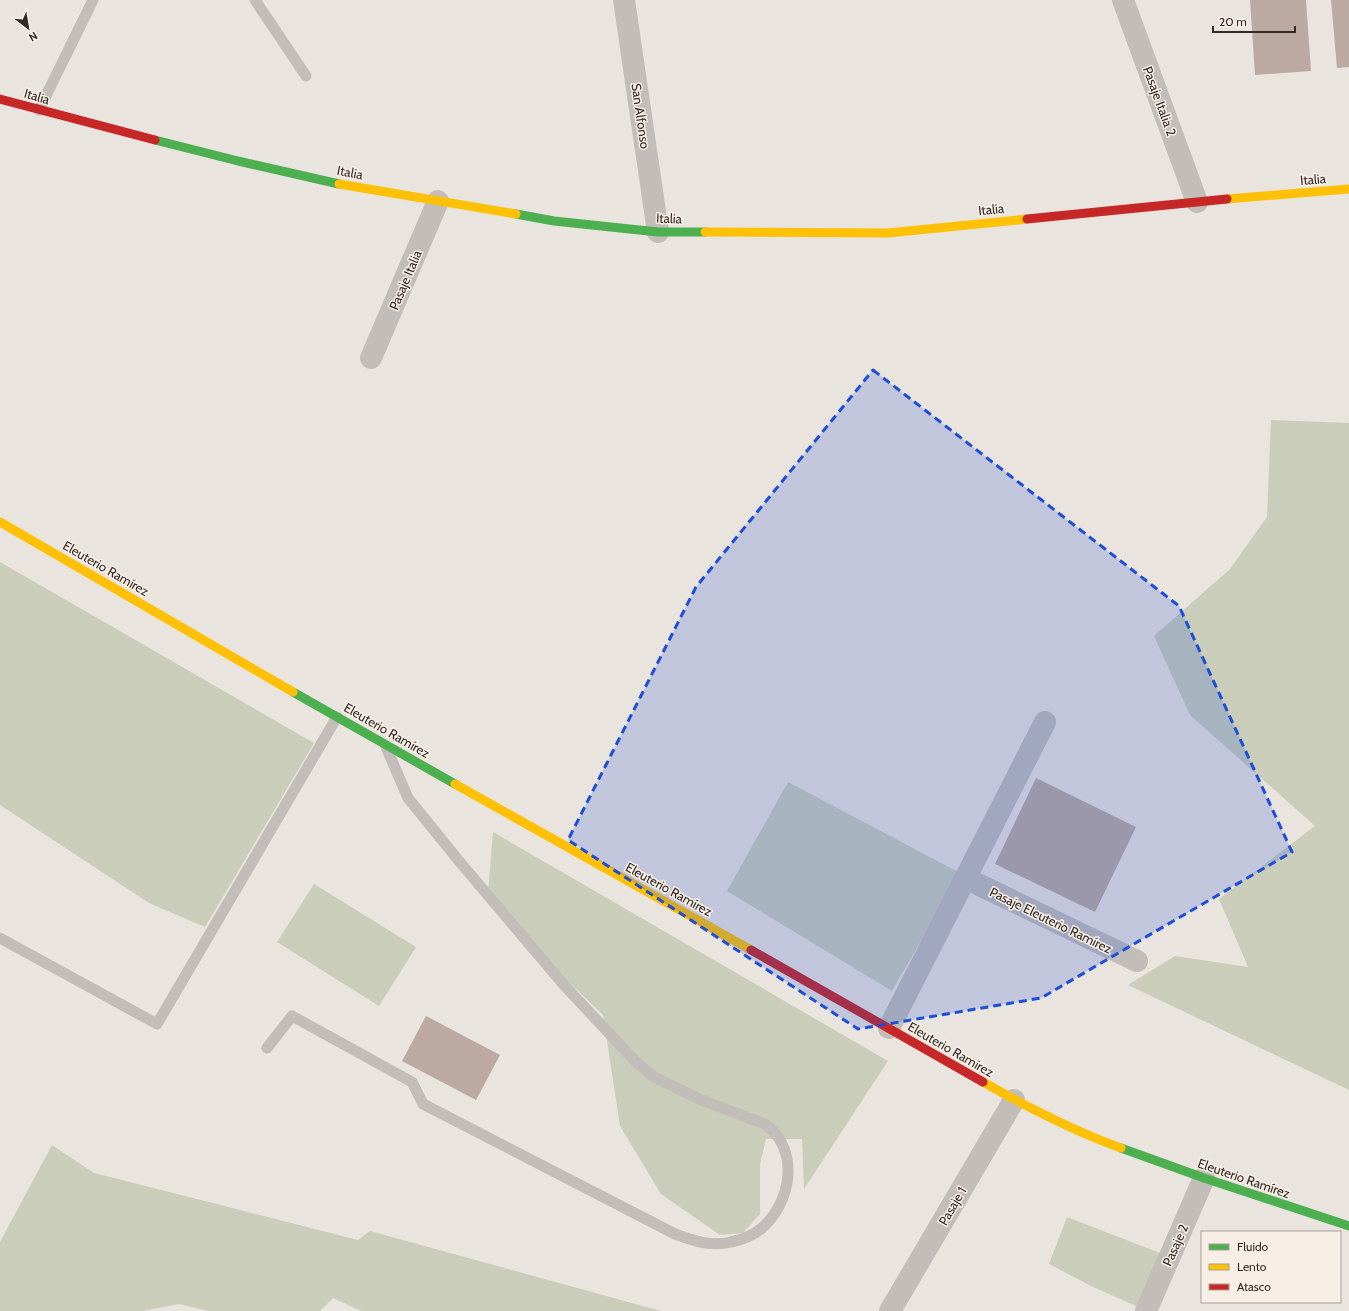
<svg xmlns="http://www.w3.org/2000/svg" width="1349" height="1311" font-family="Cabin,sans-serif">
  <style>
    .green { fill: #cacdb9 }
    .building { fill: #bcaaa2 }
    .lines { fill: none; stroke-linecap: round; stroke-linejoin: round }
    .lane { stroke: #c2bdb8; stroke-width: 11 }
    .street { stroke: #c2bdb8; stroke-width: 22 }
    .fast { stroke: #4caf50; stroke-width: 9 }
    .slow { stroke: #ffc107; stroke-width: 9 }
    .jam { stroke: #c62828; stroke-width: 9 }
    .marked { fill: #1d4ed8; fill-opacity: 0.2; stroke: #1d4ed8; stroke-width: 3; stroke-dasharray: 8 5; stroke-linejoin: round }
    .labels { text-anchor: middle; dominant-baseline: central; stroke-width: 3; stroke-linejoin: round; paint-order: stroke }
    .street-label { font-size: 13px; fill: #322a27; stroke: #f7efe5 }
  </style>
  <rect width="100%" height="100%" fill="#eae4de"/>
  <path class="green" d="M1271 420 1349 423V1090L1128 985 1175 956 1248 967 1219 899 1315 826 1190 715 1154 636 1230 569 1267 517Z
    M0 562 314 743 205 927 149 903 0 805Z
    M788 782 960 873 892 991 727 891Z
    M493 832 888 1061 804 1189 802 1139H766L760 1164V1214L743 1233 720 1235 661 1194 620 1126 603 1015 553 967 488 892Z
    M314 884 416 947 379 1006 277 942Z
    M52 1145 94 1173 358 1240 370 1231 661 1311H361L333 1298 320 1311H208L179 1304 143 1311H0V1242Z
    M1067 1217 1160 1253 1138 1307 1091 1286 1049 1264Z"/>
  <path class="building" d="M1250 0H1306L1311 71 1255 75Z
    M1331 0H1349V67L1337 68Z
    M1036 778 1136 827 1095 912 995 864Z
    M426 1016 500 1055 476 1100 402 1061Z"/>
  <g class="lines">
    <path class="lane" d="M255 0 306 76
      M39 110 93 0
      M0 938 157 1024 337 717
      M267 1048 292 1016 412 1082 423 1104 675 1234C694 1241 711 1247 731 1242 741 1240 754 1235 762 1228 792 1202 800 1149 765 1124L699 1099 654 1077 635 1061 563 984 459 861 408 798 386 747"/>
    <path class="street" d="M624 0 658 232
      M1123 0 1197 202
      M371 358 438 201
      M965 878 1137 961
      M889 1028 1045 722
      M890 1311 1014 1100
      M1146 1311 1204 1178"/>
    <path class="fast" d="M155 140 238 161 339 184
      M516 214 554 221 658 232H705
      M293 692 455 784
      M1121 1148 1204 1178 1349 1226"/>
    <path class="slow" d="M339 184 516 214
      M1227 199 1349 189
      M705 232 888 233 1027 219
      M0 522 293 692
      M455 784 751 950
      M983 1082C1027 1107 1073 1131 1121 1148"/>
    <path class="jam" d="M0 99 155 140
      M1027 219 1227 199
      M751 950 983 1082"/>
  </g>
  <path class="marked" d="M873 370 1179 606 1292 852 1041 998 858 1029 568 840 696 587Z"/>
  <g class="labels">
    <g class="street-label">
      <text transform="translate(37 96) rotate(16)">Italia</text>
      <text transform="translate(1160 101) rotate(70)">Pasaje Italia 2</text>
      <text transform="translate(641 116) rotate(82)">San Alfonso</text>
      <text transform="translate(350 172) rotate(11)">Italia</text>
      <text transform="translate(1313 179) rotate(-5)">Italia</text>
      <text transform="translate(991 209) rotate(-6)">Italia</text>
      <text transform="translate(669 218) rotate(2)">Italia</text>
      <text transform="translate(405 280) rotate(-67)">Pasaje Italia</text>
      <text transform="translate(106 568) rotate(30)">Eleuterio Ramírez</text>
      <text transform="translate(387 730) rotate(30)">Eleuterio Ramírez</text>
      <text transform="translate(669 889) rotate(29)">Eleuterio Ramírez</text>
      <text transform="translate(1051 920) rotate(26)">Pasaje Eleuterio Ramírez</text>
      <text transform="translate(951 1049) rotate(30)">Eleuterio Ramírez</text>
      <text transform="translate(1244 1178) rotate(19)">Eleuterio Ramírez</text>
      <text transform="translate(952 1206) rotate(-60)">Pasaje 1</text>
      <text transform="translate(1175 1245) rotate(-66)">Pasaje 2</text>
    </g>
  </g>
  <rect x="1201" y="1231" width="140" height="72" fill="#f7efe5" stroke="#a8a099"/>
  <rect x="1209" y="1244" width="20" height="6" fill="#4caf50" stroke="#a8a099"/>
  <text x="1237" y="1251" font-size="12" fill="#322a27">Fluido</text>
  <rect x="1209" y="1264" width="20" height="6" fill="#ffc107" stroke="#a8a099"/>
  <text x="1237" y="1271" font-size="12" fill="#322a27">Lento</text>
  <rect x="1209" y="1284" width="20" height="6" fill="#c62828" stroke="#a8a099"/>
  <text x="1237" y="1291" font-size="12" fill="#322a27">Atasco</text>
  <g transform="translate(28 28) rotate(149)" stroke="#f7efe5" stroke-width="3" paint-order="stroke">
  <path d="M0-3L7 15L0 10L-7 15Z" fill="#322a27"/>
  <text y="-6" font-size="11" font-weight="bold" text-anchor="middle" fill="#322a27">N</text>
  </g>
  <path d="M1213 26v6h82v-6" fill="none" stroke="#322a27" stroke-width="2"/>
  <text x="1219" y="26" font-size="12" fill="#322a27" stroke="#f7efe5" stroke-width="3" paint-order="stroke">20 m</text>
</svg>
